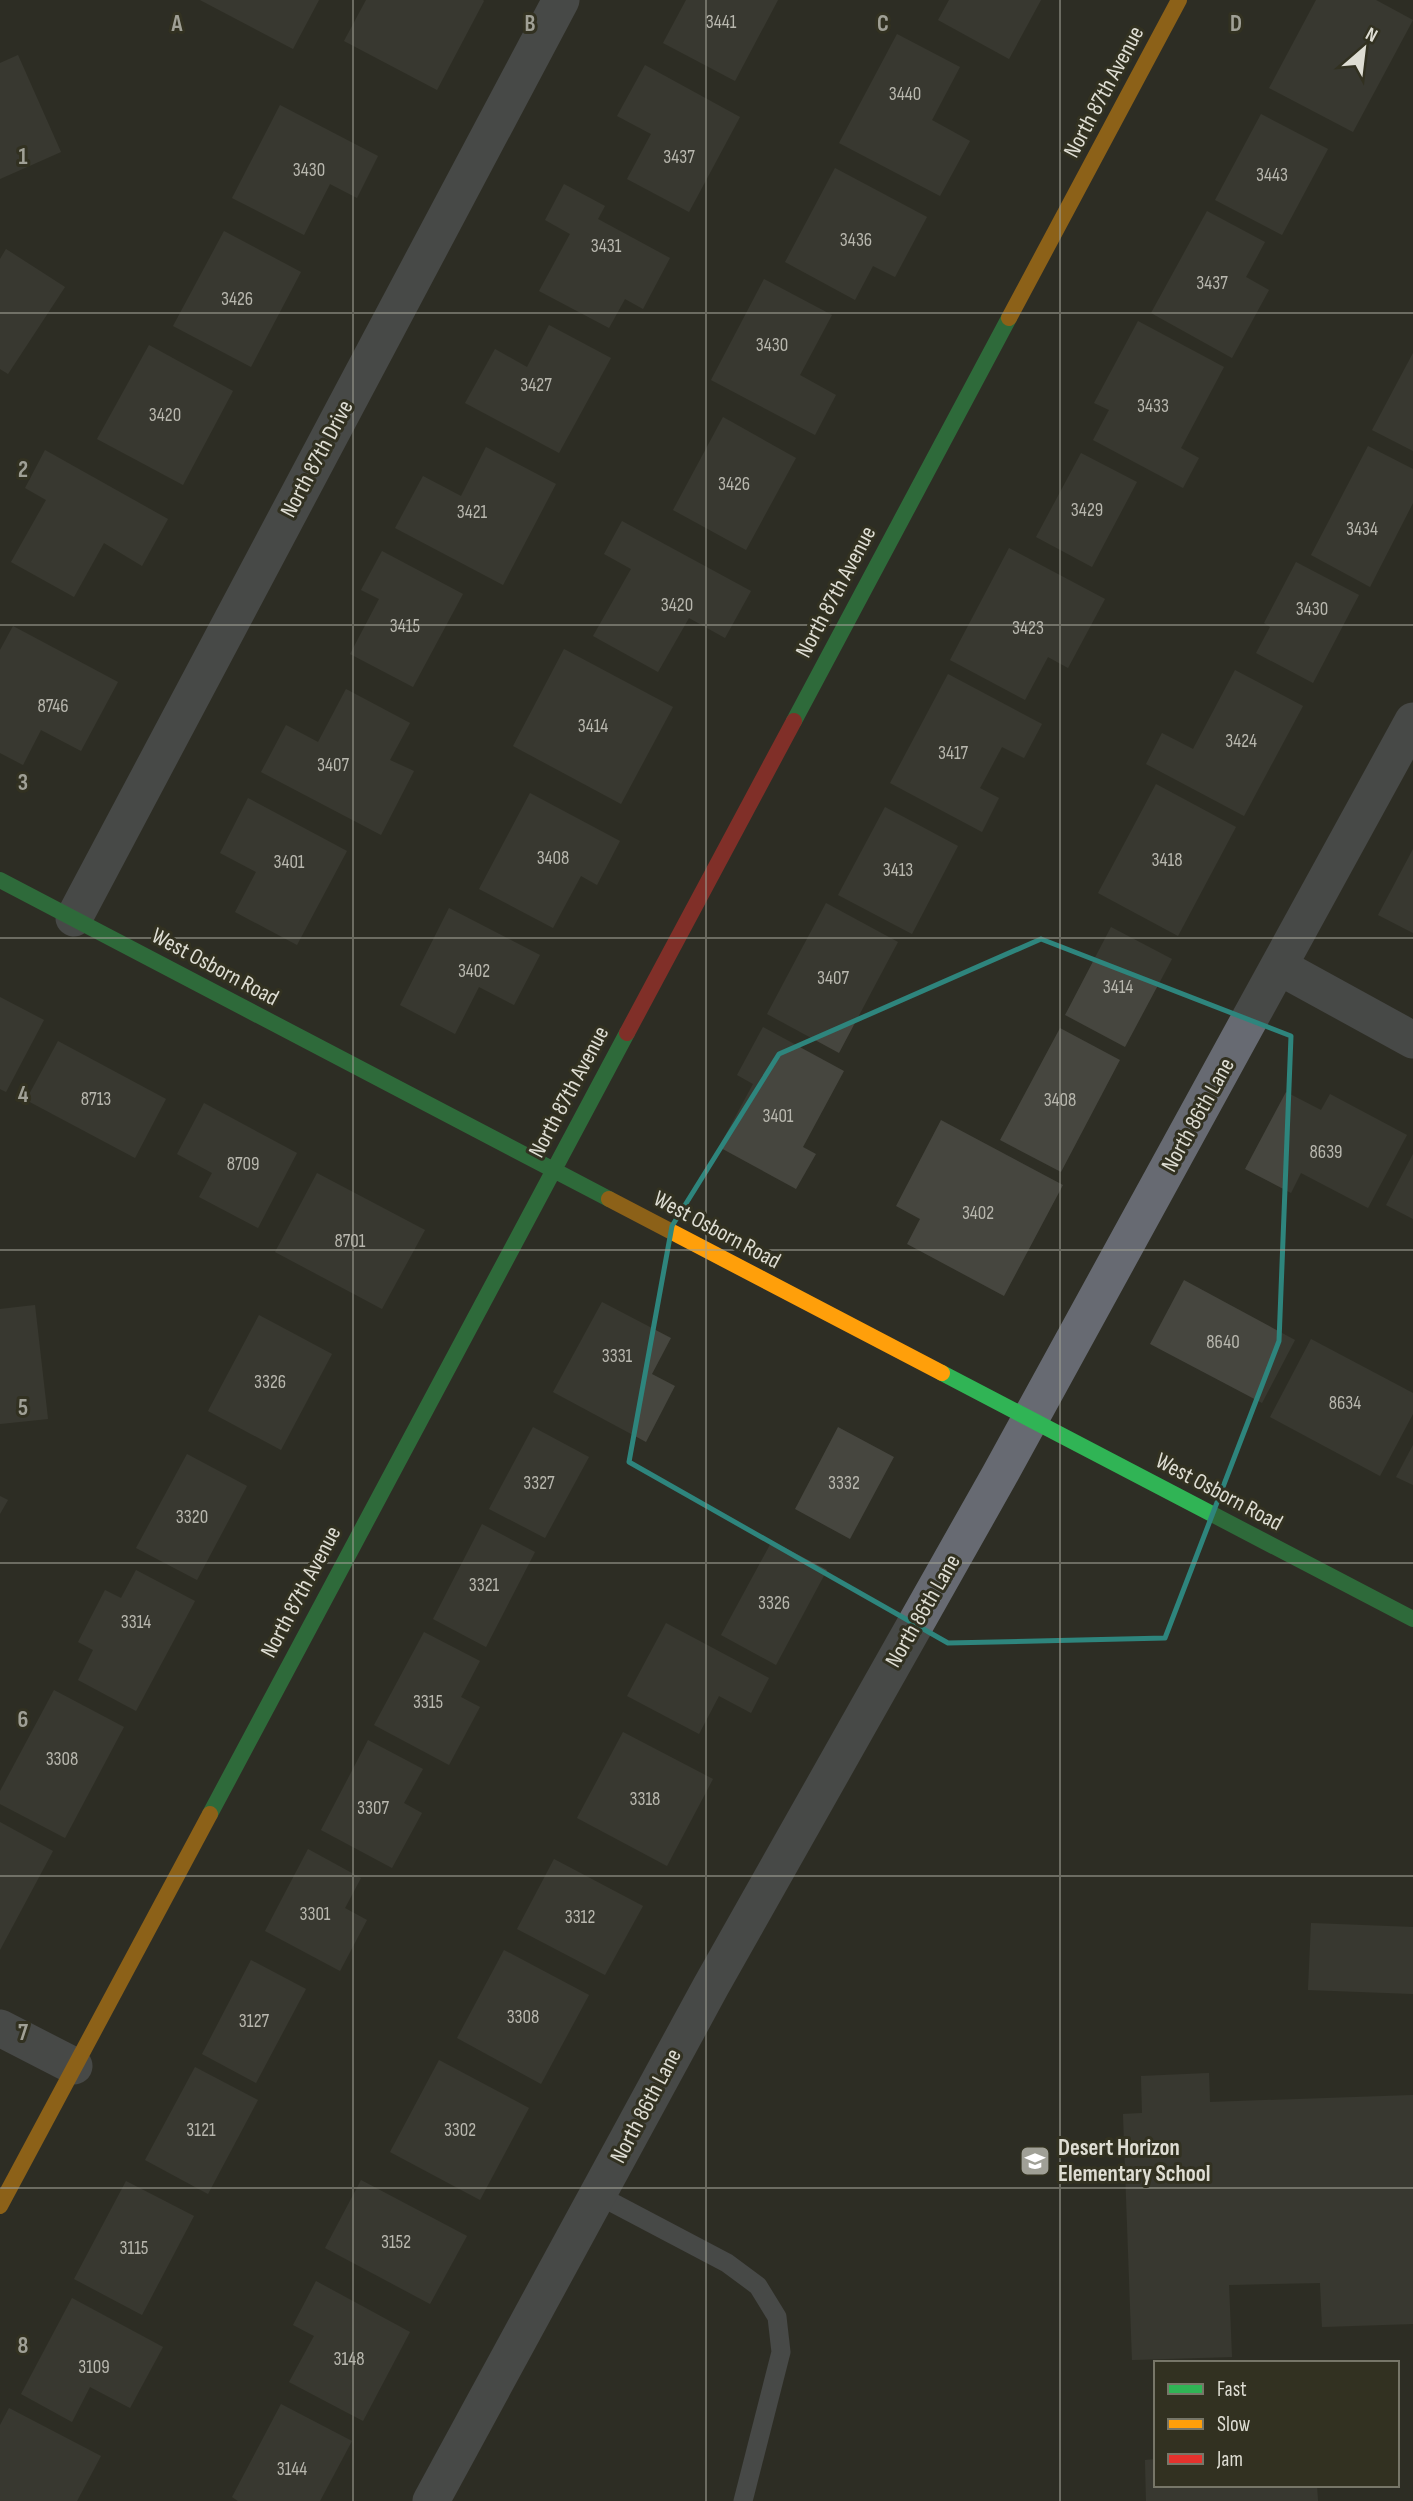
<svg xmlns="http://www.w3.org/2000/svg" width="1413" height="2501" font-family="'Sofia Sans Condensed',sans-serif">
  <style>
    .building { fill: #46463f }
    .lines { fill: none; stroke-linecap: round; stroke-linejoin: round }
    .lane { stroke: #676a72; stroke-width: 19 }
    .street { stroke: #676a72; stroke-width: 37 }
    .fast { stroke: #30b455; stroke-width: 16 }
    .slow { stroke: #ff9f0a; stroke-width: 16 }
    .jam { stroke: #e5322d; stroke-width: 16 }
    .marked { fill: none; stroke: #2e857d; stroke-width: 5; stroke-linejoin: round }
    .grid { fill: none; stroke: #a0a096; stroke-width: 2; stroke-opacity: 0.55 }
    .labels { text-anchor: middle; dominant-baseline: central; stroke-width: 6; stroke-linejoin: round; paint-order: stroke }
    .number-label { font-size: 19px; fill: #b8b7ae }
    .street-label { font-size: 23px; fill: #deddd3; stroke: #323121 }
    .poi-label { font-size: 23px; font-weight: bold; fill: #deddd3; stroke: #323121; text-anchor: start }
    .grid-label { font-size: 23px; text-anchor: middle; font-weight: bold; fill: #a0a096; stroke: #323121; stroke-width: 6; stroke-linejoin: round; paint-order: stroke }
  </style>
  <rect width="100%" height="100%" fill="#2e2e25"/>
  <path class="building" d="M200 0H319L293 49Z
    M366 0H483L484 1 437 90 344 41Z
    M686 0H778L735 81 663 43Z
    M949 0H1041L1009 59 938 20Z
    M1316 0H1376L1413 20 1353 132 1269 88Z
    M897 34 960 67 932 120 970 141 940 196 839 143Z
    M18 55 61 152 0 179V63Z
    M645 65 740 117 689 212 627 179 651 134 617 116Z
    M280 105 378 156 357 198 330 184 304 235 232 198Z
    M1261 114 1328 149 1282 235 1215 200Z
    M835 168 927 217 895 277 873 266 855 300 785 262Z
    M564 184 605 206 598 219 670 258 643 309 625 299 609 328 539 291 570 234 545 220Z
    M1207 211 1265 242 1246 277 1269 290 1232 358 1151 313Z
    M224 231 301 272 251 367 173 326Z
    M6 249 65 287 8 374 0 369V259Z
    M764 279 832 315 800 375 836 395 815 435 711 380Z
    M1138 321 1224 367 1181 448 1199 458 1183 488 1093 440 1109 410 1094 403Z
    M549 325 611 358 559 453 465 403 495 349 527 367Z
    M149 345 233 391 183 485 97 439Z
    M1413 353V451L1372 430Z
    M723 417 796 458 746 550 673 510Z
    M1368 446 1413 469V503L1370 587 1311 555Z
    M486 447 556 484 503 585 395 528 423 476 461 496Z
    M45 450 168 519 142 566 104 543 74 597 11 562 46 500 25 488Z
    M1081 453 1137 482 1092 567 1036 537Z
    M622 521 751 591 725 638 689 618 658 672 593 636 631 569 604 554Z
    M1009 548 1105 599 1068 668 1048 657 1025 700 950 660Z
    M382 551 463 594 413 687 350 654 379 599 361 590Z
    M1296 562 1359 595 1313 683 1256 653 1270 627 1264 623Z
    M13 626 118 682 81 751 41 730 23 765 0 753V650Z
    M564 649 673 707 621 804 513 746Z
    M1235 670 1303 706 1244 816 1146 764 1162 733 1193 749Z
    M948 674 1042 724 1024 758 1002 747 980 788 999 798 982 832 890 783Z
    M346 689 410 723 390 760 414 771 381 835 261 772 286 725 318 742Z
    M1156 784 1236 827 1178 936 1098 893Z
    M530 793 620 841 597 885 581 876 553 928 479 889Z
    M248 798 347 851 297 945 235 912 256 872 220 853Z
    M885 807 958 846 912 934 838 895Z
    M1413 849V933L1378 915Z
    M826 903 898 942 839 1053 767 1014Z
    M449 908 540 955 514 1005 479 987 455 1034 400 1005Z
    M1111 927 1172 959 1125 1047 1065 1015Z
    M0 997 44 1020 6 1092 0 1089Z
    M763 1027 844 1071 803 1147 816 1154 796 1189 719 1147 753 1084 737 1075Z
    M1060 1028 1120 1060 1061 1172 1000 1140Z
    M58 1041 166 1099 135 1158 26 1100Z
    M1286 1092 1321 1110 1330 1094 1407 1135 1368 1208 1301 1173 1291 1193 1245 1169Z
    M204 1103 297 1153 258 1228 199 1197 212 1173 177 1154Z
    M941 1120 1063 1185 1004 1296 907 1244 920 1219 896 1206Z
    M1413 1154V1219L1386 1205Z
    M317 1173 425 1230 382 1309 275 1252Z
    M1184 1280 1295 1340 1262 1403 1150 1344Z
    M602 1302 671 1338 652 1374 675 1386 646 1442 553 1392Z
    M35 1305 48 1419 0 1424V1309Z
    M259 1315 332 1354 281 1450 208 1411Z
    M1311 1339 1413 1393V1414L1380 1476 1270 1417Z
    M533 1427 589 1457 545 1538 489 1509Z
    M838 1427 894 1457 850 1539 795 1509Z
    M1413 1445V1485L1396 1477Z
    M187 1454 247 1486 197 1580 136 1548Z
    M0 1496 8 1500 0 1514Z
    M482 1524 535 1552 486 1647 433 1619Z
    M772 1541 827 1570 776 1665 721 1635Z
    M136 1570 195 1601 136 1711 78 1680 93 1650 78 1642 105 1590 121 1598Z
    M666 1623 769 1678 751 1713 719 1696 699 1734 627 1696Z
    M424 1632 480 1661 461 1697 480 1707 449 1765 374 1725Z
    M54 1690 124 1727 65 1838 0 1804V1791Z
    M623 1732 713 1779 667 1866 577 1818Z
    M368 1740 423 1769 404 1803 422 1813 392 1868 321 1830Z
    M0 1822 53 1851 0 1950Z
    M308 1849 361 1878 345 1908 367 1920 340 1971 265 1931Z
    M554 1859 643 1906 605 1975 517 1929Z
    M1311 1923 1413 1927V1994L1308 1990Z
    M504 1950 589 1995 541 2084 457 2038Z
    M251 1960 306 1989 256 2083 202 2054Z
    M439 2060 529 2108 480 2200 390 2152Z
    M195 2067 258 2100 208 2194 145 2160Z
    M1209 2073 1210 2102 1413 2095V2324L1322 2327 1320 2283 1229 2285 1232 2357 1132 2360 1123 2114 1142 2113 1141 2076Z
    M361 2180 467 2236 430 2304 325 2248Z
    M126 2181 194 2216 142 2315 74 2279Z
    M316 2281 410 2332 363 2421 289 2382 314 2336 293 2325Z
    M72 2298 163 2347 130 2408 90 2387 72 2422 21 2394Z
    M281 2404 352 2441 320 2501H238L232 2497Z
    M9 2408 101 2456 77 2501H0V2425Z
    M1156 2459V2485H1317L1318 2501H1146L1145 2460Z"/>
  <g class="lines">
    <path class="lane" d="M598 2195 727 2263 758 2286 777 2317 781 2352 743 2501"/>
    <path class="street" d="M74 918 561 0
      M1280 967 1413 1040
      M0 2028 74 2066
      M431 2501 711 1986 999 1476 1413 721"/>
    <path class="fast" d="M794 721 1009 318
      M0 880 609 1199
      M942 1373 1413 1619
      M210 1814 627 1033"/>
    <path class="slow" d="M1009 318 1179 0
      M609 1199 942 1373
      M0 2206 210 1814"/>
    <path class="jam" d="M627 1033 794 721"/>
  </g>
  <path d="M0 0H1413V2501H0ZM1041 939 1291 1036 1279 1341 1165 1638 948 1643 629 1462 672 1226 779 1054Z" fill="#2e2e25" fill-opacity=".55" fill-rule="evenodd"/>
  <path class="marked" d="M1041 939 1291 1036 1279 1341 1165 1638 948 1643 629 1462 672 1226 779 1054Z"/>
  <path class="grid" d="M353 0V2501M706 0V2501M1060 0V2501M0 313H1413M0 625H1413M0 938H1413M0 1250H1413M0 1563H1413M0 1876H1413M0 2188H1413"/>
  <defs>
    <g id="school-square" transform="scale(1.575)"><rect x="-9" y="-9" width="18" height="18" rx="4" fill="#a0a096" stroke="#323121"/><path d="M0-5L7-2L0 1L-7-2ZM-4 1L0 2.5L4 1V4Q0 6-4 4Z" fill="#fff"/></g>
  </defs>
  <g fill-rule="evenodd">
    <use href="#school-square" x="1035" y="2161"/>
  </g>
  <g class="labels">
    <g class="number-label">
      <text x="721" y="22">3441</text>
      <text x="905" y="94">3440</text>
      <text x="679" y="157">3437</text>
      <text x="309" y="170">3430</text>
      <text x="1272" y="175">3443</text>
      <text x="856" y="240">3436</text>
      <text x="606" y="246">3431</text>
      <text x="1212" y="283">3437</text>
      <text x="237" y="299">3426</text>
      <text x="772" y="345">3430</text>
      <text x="536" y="385">3427</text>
      <text x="1153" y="406">3433</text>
      <text x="165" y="415">3420</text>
      <text x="734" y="484">3426</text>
      <text x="1087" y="510">3429</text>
      <text x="472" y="512">3421</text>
      <text x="1362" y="529">3434</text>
      <text x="677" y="605">3420</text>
      <text x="1312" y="609">3430</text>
      <text x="405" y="626">3415</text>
      <text x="1028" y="628">3423</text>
      <text x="53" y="706">8746</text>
      <text x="593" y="726">3414</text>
      <text x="1241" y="741">3424</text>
      <text x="953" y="753">3417</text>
      <text x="333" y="765">3407</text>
      <text x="553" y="858">3408</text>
      <text x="1167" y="860">3418</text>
      <text x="289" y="862">3401</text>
      <text x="898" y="870">3413</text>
      <text x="474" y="971">3402</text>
      <text x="833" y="978">3407</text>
      <text x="1118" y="987">3414</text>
      <text x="96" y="1099">8713</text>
      <text x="1060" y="1100">3408</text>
      <text x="778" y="1116">3401</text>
      <text x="1326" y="1152">8639</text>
      <text x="243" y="1164">8709</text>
      <text x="978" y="1213">3402</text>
      <text x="350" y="1241">8701</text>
      <text x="1223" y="1342">8640</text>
      <text x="617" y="1356">3331</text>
      <text x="270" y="1382">3326</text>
      <text x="1345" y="1403">8634</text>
      <text x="539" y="1483">3327</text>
      <text x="844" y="1483">3332</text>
      <text x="192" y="1517">3320</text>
      <text x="484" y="1585">3321</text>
      <text x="774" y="1603">3326</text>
      <text x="136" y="1622">3314</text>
      <text x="428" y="1702">3315</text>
      <text x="62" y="1759">3308</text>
      <text x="645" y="1799">3318</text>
      <text x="373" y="1808">3307</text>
      <text x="315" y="1914">3301</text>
      <text x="580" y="1917">3312</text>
      <text x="523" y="2017">3308</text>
      <text x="254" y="2021">3127</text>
      <text x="201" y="2130">3121</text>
      <text x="460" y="2130">3302</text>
      <text x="396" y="2242">3152</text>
      <text x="134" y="2248">3115</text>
      <text x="349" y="2359">3148</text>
      <text x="94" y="2367">3109</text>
      <text x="292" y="2469">3144</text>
    </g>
    <g class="street-label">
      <text transform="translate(1104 92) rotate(-62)">North 87th Avenue</text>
      <text transform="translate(317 459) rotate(-62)">North 87th Drive</text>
      <text transform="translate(836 592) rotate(-62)">North 87th Avenue</text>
      <text transform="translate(215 967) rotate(28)">West Osborn Road</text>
      <text transform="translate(569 1092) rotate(-62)">North 87th Avenue</text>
      <text transform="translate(1198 1115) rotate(-61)">North 86th Lane</text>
      <text transform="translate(717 1230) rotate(28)">West Osborn Road</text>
      <text transform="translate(1219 1492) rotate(28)">West Osborn Road</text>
      <text transform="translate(301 1592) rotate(-62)">North 87th Avenue</text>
      <text transform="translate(923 1611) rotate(-60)">North 86th Lane</text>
      <text transform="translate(646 2106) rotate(-62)">North 86th Lane</text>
    </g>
    <g class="poi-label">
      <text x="1058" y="2148">Desert Horizon<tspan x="1058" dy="26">Elementary School</tspan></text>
    </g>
  </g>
  <g class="grid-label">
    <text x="177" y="31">A</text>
    <text x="530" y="31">B</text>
    <text x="883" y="31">C</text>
    <text x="1236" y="31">D</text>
    <text x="23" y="164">1</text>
    <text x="23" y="477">2</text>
    <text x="23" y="790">3</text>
    <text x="23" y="1102">4</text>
    <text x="23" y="1415">5</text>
    <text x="23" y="1727">6</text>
    <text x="23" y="2040">7</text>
    <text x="23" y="2353">8</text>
  </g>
  <rect x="1154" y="2361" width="245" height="126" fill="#323121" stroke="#777668" stroke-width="2"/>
  <rect x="1168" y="2384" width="35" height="10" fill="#30b455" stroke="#777668" stroke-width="2"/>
  <text x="1217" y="2396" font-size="21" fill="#deddd3">Fast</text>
  <rect x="1168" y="2419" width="35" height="10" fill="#ff9f0a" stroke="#777668" stroke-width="2"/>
  <text x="1217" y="2431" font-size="21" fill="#deddd3">Slow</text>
  <rect x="1168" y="2454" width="35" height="10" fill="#e5322d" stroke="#777668" stroke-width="2"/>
  <text x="1217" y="2466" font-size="21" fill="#deddd3">Jam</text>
  <g transform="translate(1364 49) rotate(28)" stroke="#323121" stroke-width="5" paint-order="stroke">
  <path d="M0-5L12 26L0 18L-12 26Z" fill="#deddd3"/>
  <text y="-10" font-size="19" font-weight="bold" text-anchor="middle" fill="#deddd3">N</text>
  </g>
</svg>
